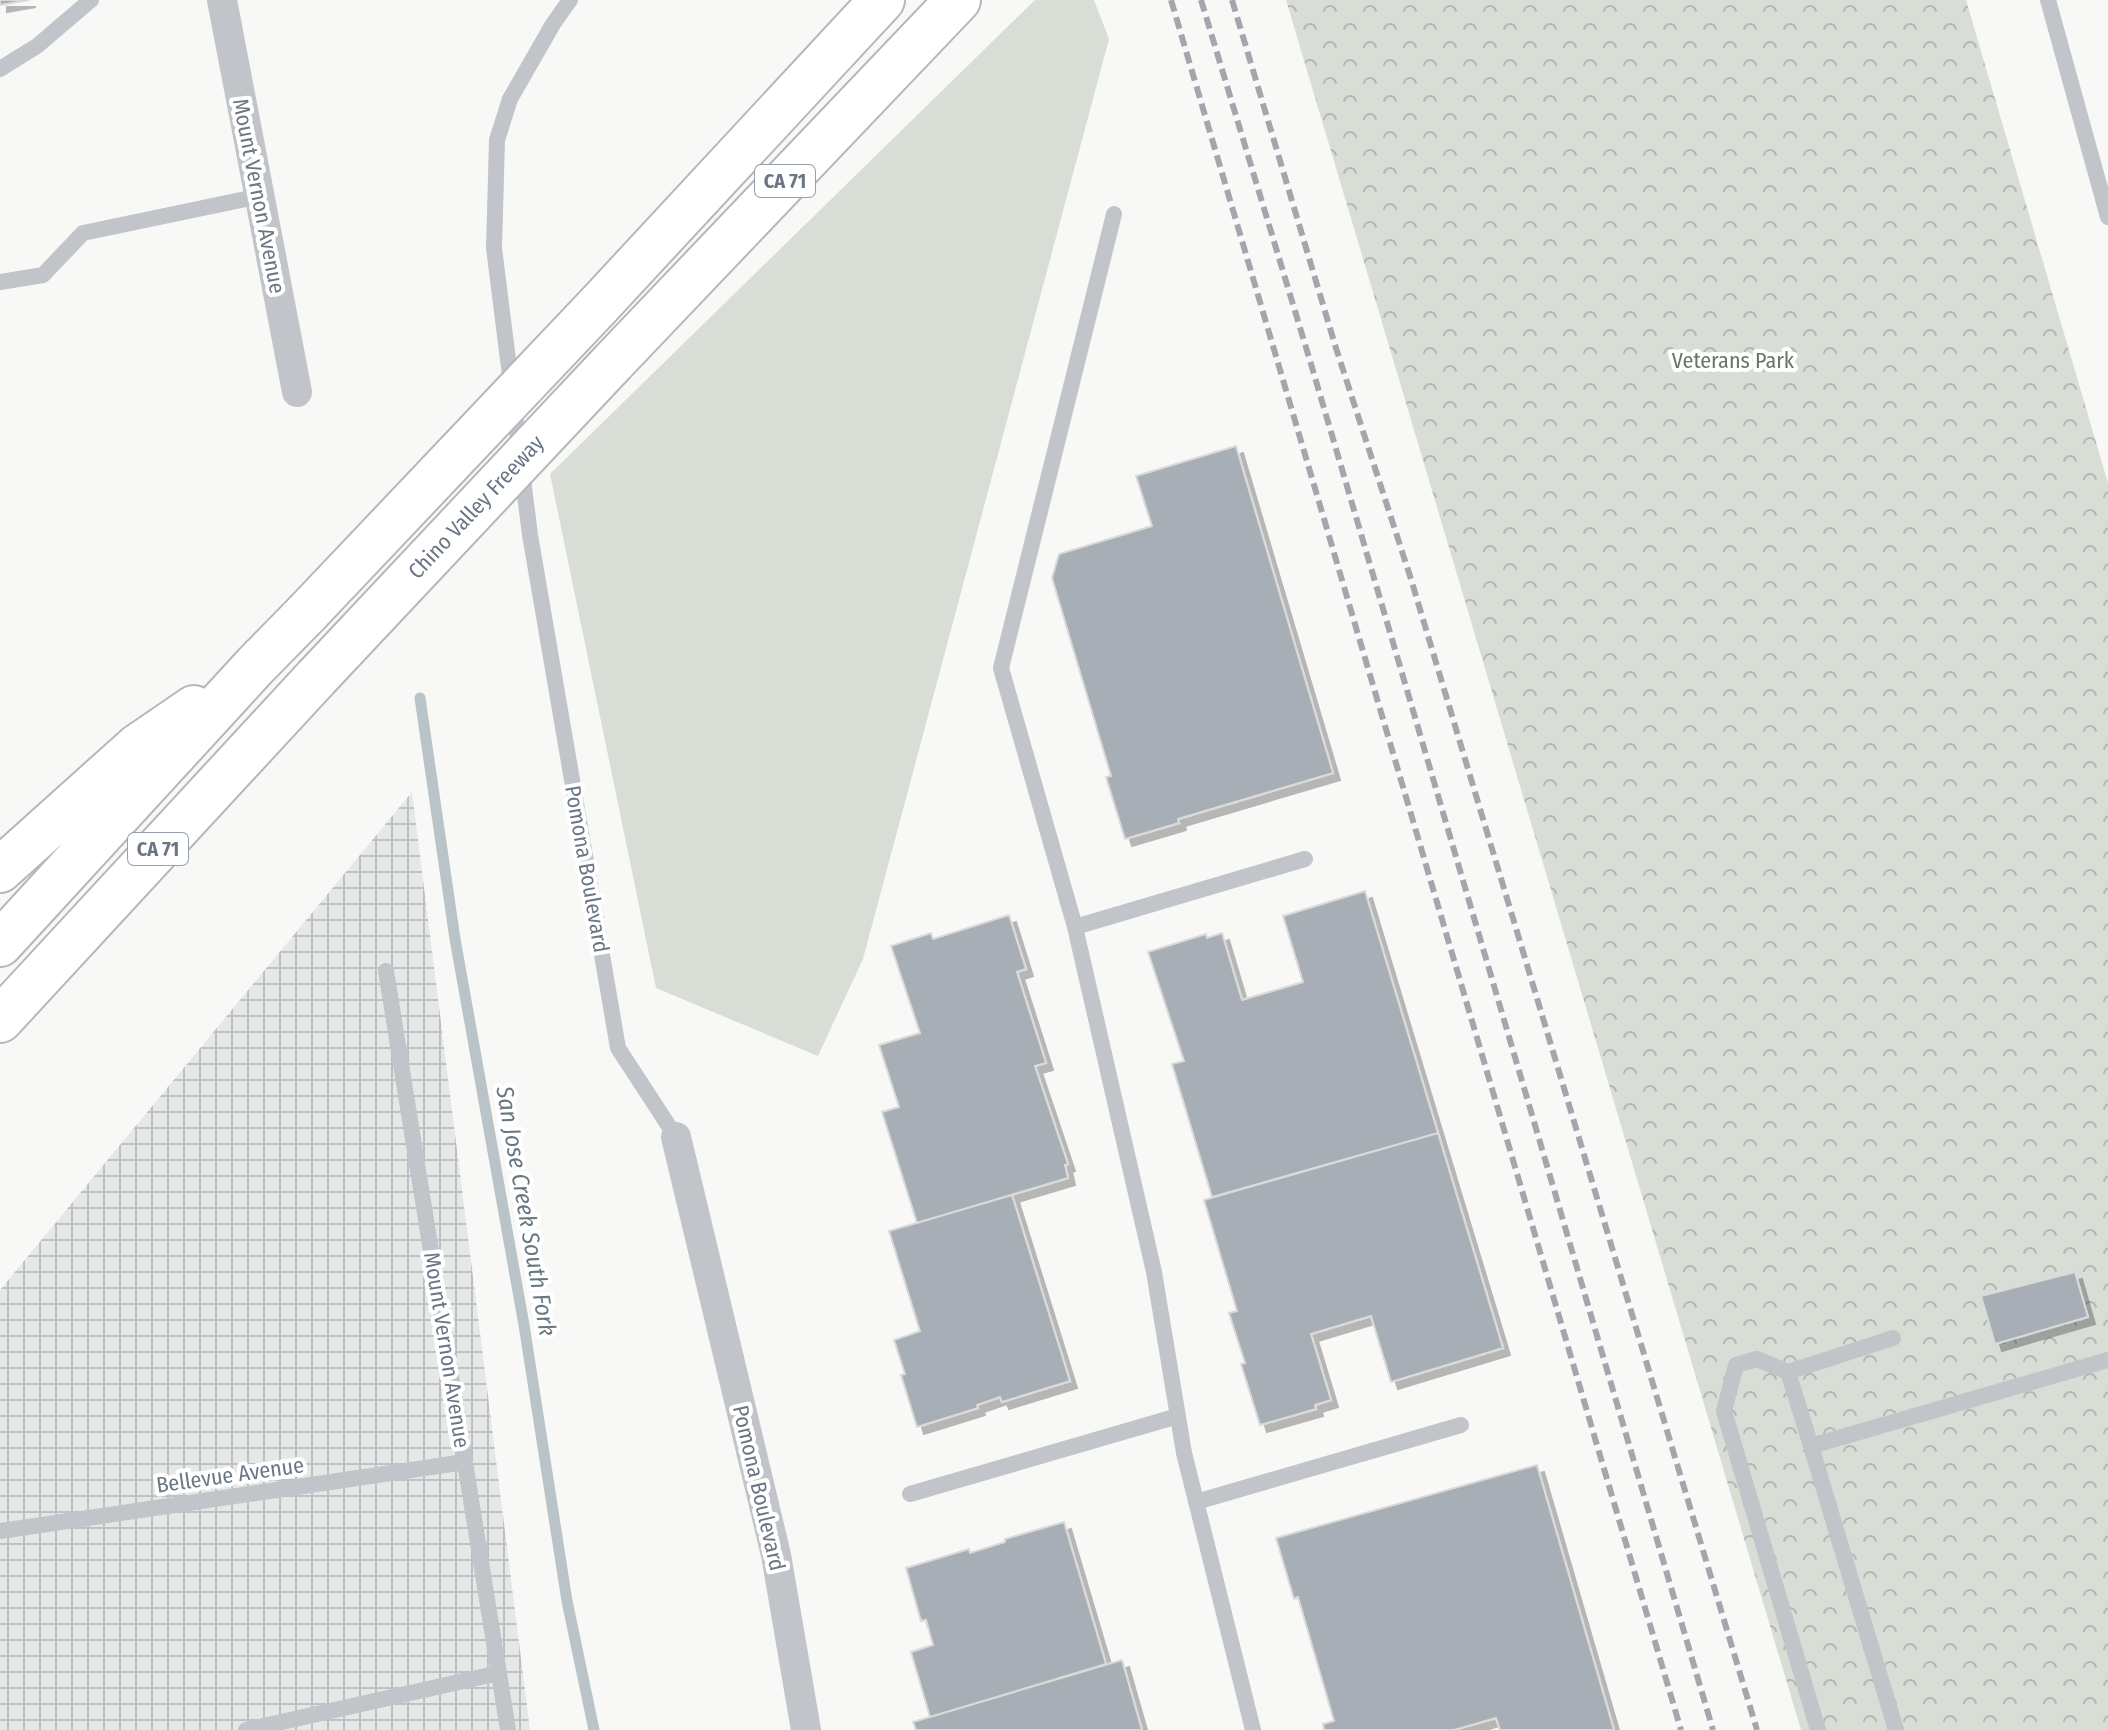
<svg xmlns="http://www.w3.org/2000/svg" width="2108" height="1730" font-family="'Fira Sans Condensed',sans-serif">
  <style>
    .industrial { fill: url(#industrial-grid) }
    .grass { fill: #d8ddd6 }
    .park { fill: url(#park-crowns) }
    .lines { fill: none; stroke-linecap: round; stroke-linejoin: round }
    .stream { stroke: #bac3c8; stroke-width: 11 }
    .building { fill: #a8aeb5; stroke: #dadad9; stroke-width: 2; filter: url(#shadow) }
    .highway-casing { stroke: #b4b7bb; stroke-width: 48 }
    .lane { stroke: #c1c4c8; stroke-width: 16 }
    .street { stroke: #c1c4c8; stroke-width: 30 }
    .highway { stroke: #fff; stroke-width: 44 }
    .rail { stroke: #a3a7ad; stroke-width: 6; stroke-dasharray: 12 6; stroke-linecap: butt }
    .highway-bridge-casing { stroke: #b4b7bb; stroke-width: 48; stroke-linecap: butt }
    .highway-bridge { stroke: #fff; stroke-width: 44 }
    .labels { text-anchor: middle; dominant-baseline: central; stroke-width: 8; stroke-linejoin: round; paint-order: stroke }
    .shield { fill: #fff; stroke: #979fa9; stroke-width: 2 }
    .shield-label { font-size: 20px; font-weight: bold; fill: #6b7684 }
    .street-label { font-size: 22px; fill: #6b7684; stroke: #fff }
    .park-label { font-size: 22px; fill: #667765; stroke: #fff }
    .water-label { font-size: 24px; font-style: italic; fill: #67777f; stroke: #fff }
  </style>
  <defs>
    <pattern id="industrial-grid" width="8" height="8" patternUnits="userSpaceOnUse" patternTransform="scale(2)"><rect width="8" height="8" fill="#e6e8e7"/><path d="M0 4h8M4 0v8" fill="none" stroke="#bec1c1"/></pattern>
    <pattern id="park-crowns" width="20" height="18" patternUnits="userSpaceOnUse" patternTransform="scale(2)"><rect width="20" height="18" fill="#d8ddd6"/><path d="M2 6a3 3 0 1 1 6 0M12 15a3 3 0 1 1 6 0" fill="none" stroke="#b3b8b3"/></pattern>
    <filter id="shadow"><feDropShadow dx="7" dy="7" stdDeviation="0" flood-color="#0004"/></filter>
  </defs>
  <rect width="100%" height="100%" fill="#f8f9f7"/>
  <path class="industrial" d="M412 792 530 1730H0V1290Z"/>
  <path class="grass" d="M1035 0H1094L1109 39 863 959 818 1056 656 988 550 474Z"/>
  <path class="park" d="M1286 0H1966L2108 483V1730H1801Z"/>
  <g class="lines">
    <path class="stream" d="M420 698 455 939 524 1325 567 1601 594 1730"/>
  </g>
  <path class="building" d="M0 0H29L0 5Z
    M1236 446 1333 773 1178 819 1179 823 1125 839 1106 777 1111 776 1052 578 1059 554 1152 526 1136 476Z
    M1365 891 1438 1133 1212 1197 1172 1064 1184 1061 1148 952 1206 934 1207 938 1222 933 1242 1000 1303 982 1283 916Z
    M1009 915 1026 969 1017 972 1046 1063 1035 1066 1068 1164 1065 1165 1068 1178 917 1223 882 1112 899 1107 879 1045 920 1033 891 946 931 933 933 939Z
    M1438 1133 1503 1348 1391 1382 1371 1316 1311 1334 1331 1400 1315 1405 1316 1409 1260 1425 1241 1364 1245 1363 1229 1313 1237 1311 1204 1200Z
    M1012 1195 1070 1381 1002 1402 1000 1397 977 1405 978 1408 917 1427 901 1375 905 1374 894 1340 920 1331 889 1231Z
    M2075 1272 2088 1317 1995 1344 1981 1296Z
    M1537 1465 1614 1730H1500L1496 1718 1454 1730H1324L1323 1724 1334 1721 1298 1597 1294 1599 1276 1538Z
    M1064 1522 1106 1664 930 1717 911 1652 933 1645 926 1620 921 1621 906 1568 969 1549 970 1553 1005 1542V1539Z
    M1122 1660 1142 1730H916L913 1722Z"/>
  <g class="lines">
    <g class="highway-casing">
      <path id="highway" d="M599 305 882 0
        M613 362 958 0
        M0 870 137 747 194 708
        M0 944 255 666 307 613
        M0 1020 316 678"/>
    </g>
    <path class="lane" d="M570 0 553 24 510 99 497 140 494 248 530 535 618 1048 676 1137
      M2048 0 2108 217
      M0 69 37 46 91 0
      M1114 214 1001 668 1075 927 1154 1272 1184 1453 1253 1730
      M0 282 43 275 83 233 260 196
      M1075 927 1305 859
      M386 971 508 1730
      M1788 1372 1811 1446
      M910 1494 1178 1416
      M1196 1502 1461 1425
      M0 1531 465 1462
      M246 1730 499 1673
      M1818 1730 1724 1411 1736 1365 1757 1359 1788 1372 1893 1338
      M1896 1730 1811 1446 2108 1360"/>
    <path class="street" d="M222 0 297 392
      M676 1137 776 1555 806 1730"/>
    <use href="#highway" class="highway"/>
    <path class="rail" d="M1171 0 1681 1730
      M1201 0 1311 364 1713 1730
      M1232 0 1335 345 1410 576 1757 1730"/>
    <g class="highway-bridge-casing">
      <path id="highway-bridge" d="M307 613 599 305
        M316 678 613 362"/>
    </g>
    <use href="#highway-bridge" class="highway-bridge"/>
  </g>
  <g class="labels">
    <g class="shield">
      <rect x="755" y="165" width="60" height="32" rx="6"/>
      <rect x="128" y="833" width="60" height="32" rx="6"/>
    </g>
    <g class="shield-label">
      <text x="785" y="181">CA 71</text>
      <text x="158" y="849">CA 71</text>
    </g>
    <g class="street-label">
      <text transform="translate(259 196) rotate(79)">Mount Vernon Avenue</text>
      <text transform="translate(476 507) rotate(-47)">Chino Valley Freeway</text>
      <text transform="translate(587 869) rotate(80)">Pomona Boulevard</text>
      <text transform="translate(447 1350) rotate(81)">Mount Vernon Avenue</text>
      <text transform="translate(230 1475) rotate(-8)">Bellevue Avenue</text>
      <text transform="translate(759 1488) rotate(77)">Pomona Boulevard</text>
    </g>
    <g class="park-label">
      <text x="1733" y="360">Veterans Park</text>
    </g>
    <g class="water-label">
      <text transform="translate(526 1211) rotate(80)">San Jose Creek South Fork</text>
    </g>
  </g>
</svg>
